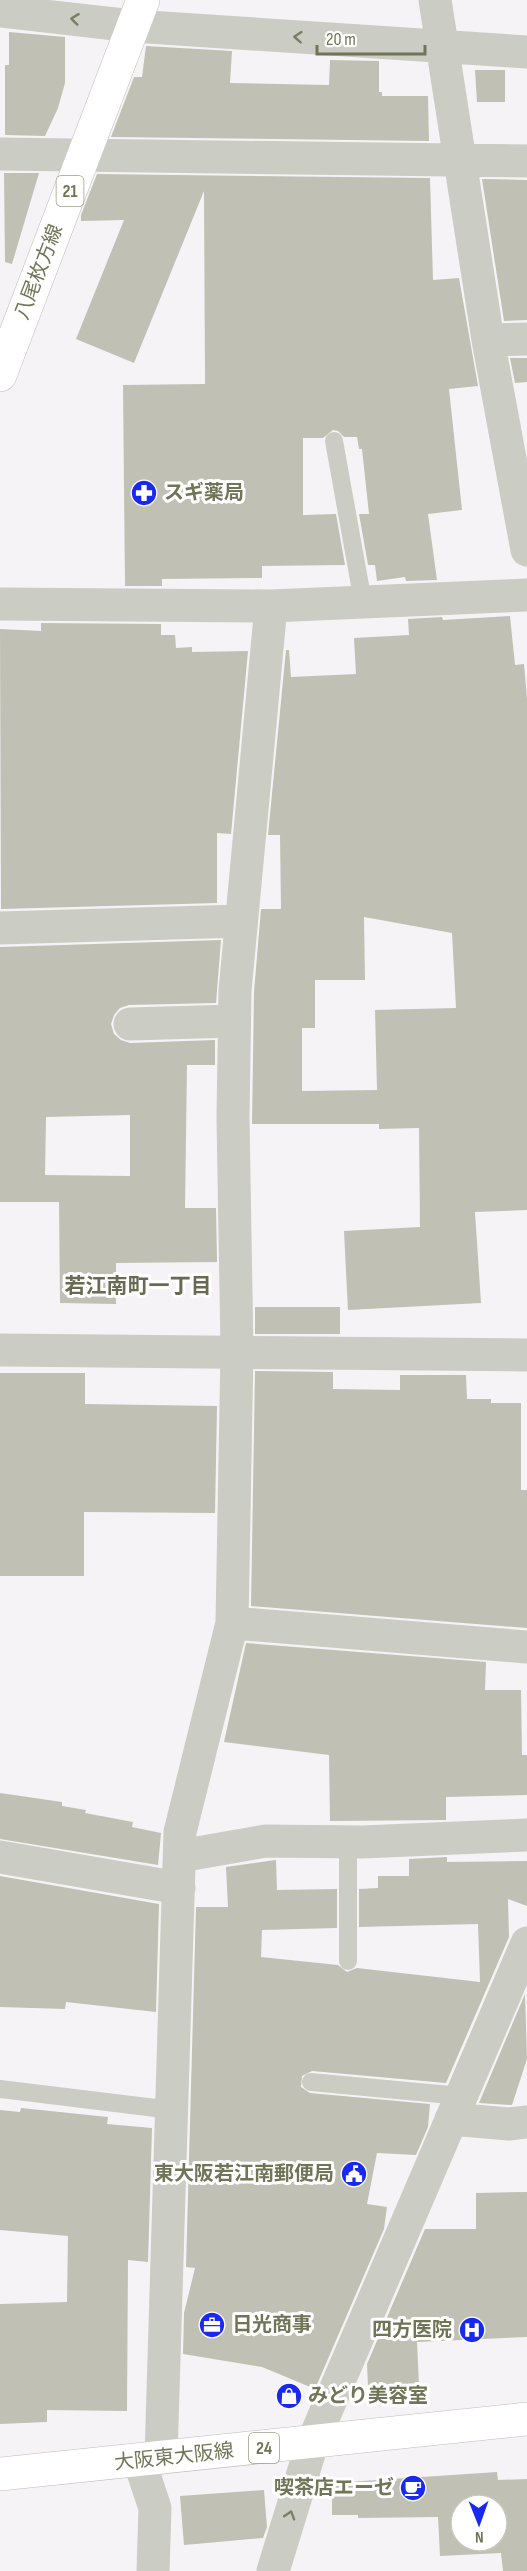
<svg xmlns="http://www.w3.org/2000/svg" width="527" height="2571" font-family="'Sofia Sans Condensed','Noto Sans JP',sans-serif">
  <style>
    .building { fill: #c0c0b4; fill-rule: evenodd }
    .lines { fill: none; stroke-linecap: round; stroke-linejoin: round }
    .primary-casing { stroke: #bcbeb4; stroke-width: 34 }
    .lane { stroke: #cbccc4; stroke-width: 18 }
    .street { stroke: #cbccc4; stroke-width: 33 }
    .primary { stroke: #fff; stroke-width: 33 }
    .oneway { stroke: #7a7e62 }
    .labels { text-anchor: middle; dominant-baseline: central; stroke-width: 6; stroke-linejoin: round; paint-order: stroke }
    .shield { fill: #fff; stroke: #9c9e89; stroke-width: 1.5 }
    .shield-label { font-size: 18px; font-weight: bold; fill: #717557 }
    .street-label { font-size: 20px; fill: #717557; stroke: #fff }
    .poi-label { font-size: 20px; font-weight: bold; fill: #717557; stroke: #fff; text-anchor: start }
    .neighbourhood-label { font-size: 21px; font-weight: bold; fill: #686b52; stroke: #fff }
  </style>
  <rect width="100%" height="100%" fill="#f6f3f7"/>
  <path class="building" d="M9 32 65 37V83L58 108 45 136 5 135V65H9Z
    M146 46 232 51 230 83 329 85 330 60 379 61V92H382V96H428L429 141 111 137 134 77H142Z
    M475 70H505V102H477Z
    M4 173H39L12 264 5 262Z
    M97 174 430 178 433 280 459 278 478 386 449 389 462 510 428 514 437 580 406 581 405 577 377 581 375 565H368L359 514H369L362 449H359L357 437H344L338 431 333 430 323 438H303V515L336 514 345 565 262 566V578L162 579V586H125L123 385 205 384 204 191 134 363 76 339 124 220 81 221V215Z
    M482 179 527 180V320L504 321Z
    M510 358H527V382L515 383Z
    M510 616 515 665 524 664 527 698V1210L475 1212 481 1303 348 1310 344 1231 420 1227 419 1128 379 1129V1124H252L254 992 261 909H281L280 835H268L286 650H289L291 677 356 674 354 638 409 635 408 619 442 617 443 620ZM364 917 452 933 456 1008 375 1010 377 1090 302 1091V1028H315V980H365Z
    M41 623 161 624V635H175L176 648 192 647V652L248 651 231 834 217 833V903L1 909 0 629 41 631Z
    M221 940 216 1003 129 1005 120 1008 114 1015 111 1024 114 1034 121 1040 130 1043 215 1040V1065H187L185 1208H216L217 1262 116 1263V1304L60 1303 59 1202H0V947ZM130 1115V1176L45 1175 46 1117Z
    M255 1307H340V1334H255Z
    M255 1371 333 1372V1389L400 1390V1375H466L467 1399H491V1403H521V1490H527V1628L251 1606Z
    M0 1373H85V1404L217 1406 215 1513 84 1512V1576H0Z
    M246 1643 486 1662 485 1690H521L522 1755H527V1795L446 1797V1820L330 1821 329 1755 224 1742Z
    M0 1793 62 1802V1806L86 1810 85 1813 133 1822 132 1827 161 1833 158 1865 0 1839Z
    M447 1857V1862L527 1861V1906L508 1899 509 1937 446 2083 312 2071 302 2076 301 2087 310 2093 430 2104 428 2127 416 2155 377 2153 367 2204 387 2207 384 2229 315 2389 262 2367 183 2354 184 2313 195 2268 186 2267 196 1907H228L226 1867 276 1860 277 1890 337 1889V1928L262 1930 261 1957 338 1965 347 1972 357 1968 480 1982 478 1924 359 1927V1889L378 1888V1876H409V1859Z
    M0 1876 159 1904 156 2012 66 2002 65 2009 0 2007Z
    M525 1994 527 2059 512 2105 479 2103Z
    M21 2108 108 2117 107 2124 152 2128 148 2262 128 2260 127 2411 47 2410V2422L0 2424V2304L67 2302 68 2236 0 2230V2110L20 2112Z
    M527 2192V2337L417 2342 419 2385 368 2387 367 2364 425 2229H476V2193Z
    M497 2472 498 2480 527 2479V2571H503L501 2553 440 2556 438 2517 358 2518V2515H332V2483ZM461 2505H497V2541H461Z
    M264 2490 267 2527 263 2538 184 2545 180 2496Z"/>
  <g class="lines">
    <g class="primary-casing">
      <path id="primary" d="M0 375 143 0
        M0 2474 527 2419"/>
    </g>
    <path class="lane" d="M334 441 363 602
      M348 1842V1961
      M311 2082 461 2096
      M0 2089 172 2110"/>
    <path class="street" d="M435 0 488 340 527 550
      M0 11 133 26 527 52
      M0 154 527 161
      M488 340 527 339
      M0 604 271 606 527 595
      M0 928 241 921
      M130 1024 234 1021
      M0 1350 527 1355
      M232 1623 527 1647
      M180 1856 266 1841 362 1842 527 1835
      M0 1857 179 1888
      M451 2119 509 2124 527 2122
      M161 2458 180 1832 232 1623 237 1351 233 1118 235 991 271 606
      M139 2460 155 2508 153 2571
      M273 2571 312 2444 527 1943"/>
    <use href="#primary" class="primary"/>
  </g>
  <defs><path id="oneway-chevron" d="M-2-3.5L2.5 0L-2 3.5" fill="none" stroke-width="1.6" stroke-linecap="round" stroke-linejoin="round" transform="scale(1.5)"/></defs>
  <g class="oneway">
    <use href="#oneway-chevron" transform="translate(75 19) rotate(-173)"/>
    <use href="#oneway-chevron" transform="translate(298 37) rotate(-176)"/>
    <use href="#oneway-chevron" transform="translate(290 2515) rotate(-73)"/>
  </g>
  <defs>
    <g id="pharmacy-disc" transform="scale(1.35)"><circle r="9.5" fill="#1929f1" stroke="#fff"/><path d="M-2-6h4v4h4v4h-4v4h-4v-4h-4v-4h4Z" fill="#fff"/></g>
    <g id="civic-disc" transform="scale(1.35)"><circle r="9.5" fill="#1929f1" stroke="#fff"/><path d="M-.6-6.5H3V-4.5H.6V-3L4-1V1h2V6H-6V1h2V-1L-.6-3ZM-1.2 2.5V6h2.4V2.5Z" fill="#fff"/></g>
    <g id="office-disc" transform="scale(1.35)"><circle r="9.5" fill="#1929f1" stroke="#fff"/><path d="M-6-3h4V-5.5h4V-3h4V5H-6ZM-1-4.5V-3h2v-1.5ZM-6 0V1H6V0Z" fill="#fff"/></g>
    <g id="hospital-disc" transform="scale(1.35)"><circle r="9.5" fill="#1929f1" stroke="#fff"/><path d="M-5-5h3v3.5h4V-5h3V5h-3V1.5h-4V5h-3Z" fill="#fff"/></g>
    <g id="shop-disc" transform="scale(1.35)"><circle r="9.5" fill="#1929f1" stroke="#fff"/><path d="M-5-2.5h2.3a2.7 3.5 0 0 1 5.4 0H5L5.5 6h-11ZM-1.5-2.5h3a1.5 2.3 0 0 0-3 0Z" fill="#fff"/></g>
    <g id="cafe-disc" transform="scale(1.35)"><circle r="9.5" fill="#1929f1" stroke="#fff"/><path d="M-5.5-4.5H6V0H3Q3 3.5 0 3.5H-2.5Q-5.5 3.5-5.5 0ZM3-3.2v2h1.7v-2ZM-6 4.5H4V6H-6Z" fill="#fff"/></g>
  </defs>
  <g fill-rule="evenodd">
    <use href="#pharmacy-disc" x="144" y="493"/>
    <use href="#civic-disc" x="354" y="2174"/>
    <use href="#office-disc" x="212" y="2325"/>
    <use href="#hospital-disc" x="472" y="2330"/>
    <use href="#shop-disc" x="289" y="2396"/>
    <use href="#cafe-disc" x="413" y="2488"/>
  </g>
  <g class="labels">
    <g class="shield">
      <rect x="56.5" y="176" width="27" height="30" rx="4.5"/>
      <rect x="249" y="2433" width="30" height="30" rx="4.5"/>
    </g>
    <g class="shield-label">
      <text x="70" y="191">21</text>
      <text x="264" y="2448">24</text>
    </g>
    <g class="street-label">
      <text transform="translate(39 272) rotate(-69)">八尾枚方線</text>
      <text transform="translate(174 2457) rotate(-6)">大阪東大阪線</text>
    </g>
    <g class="poi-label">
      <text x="164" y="493">スギ薬局</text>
      <text x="334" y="2174" text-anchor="end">東大阪若江南郵便局</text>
      <text x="232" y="2325">日光商事</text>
      <text x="452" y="2330" text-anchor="end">四方医院</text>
      <text x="308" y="2396">みどり美容室</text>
      <text x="394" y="2488" text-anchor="end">喫茶店エーゼ</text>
    </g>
    <g class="neighbourhood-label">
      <text x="138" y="1286">若江南町一丁目</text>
    </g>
  </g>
  <g transform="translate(479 2523) rotate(179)"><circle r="28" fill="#ffffff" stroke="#c6c8bc" stroke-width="1.5"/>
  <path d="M0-4.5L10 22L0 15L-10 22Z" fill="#1929f1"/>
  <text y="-9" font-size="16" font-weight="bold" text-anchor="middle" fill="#717557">N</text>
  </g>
  <path d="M317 45v9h108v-9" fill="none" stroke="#717557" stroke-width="3"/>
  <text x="326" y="45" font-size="18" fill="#717557" stroke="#ffffff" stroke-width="4.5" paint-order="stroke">20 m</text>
</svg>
